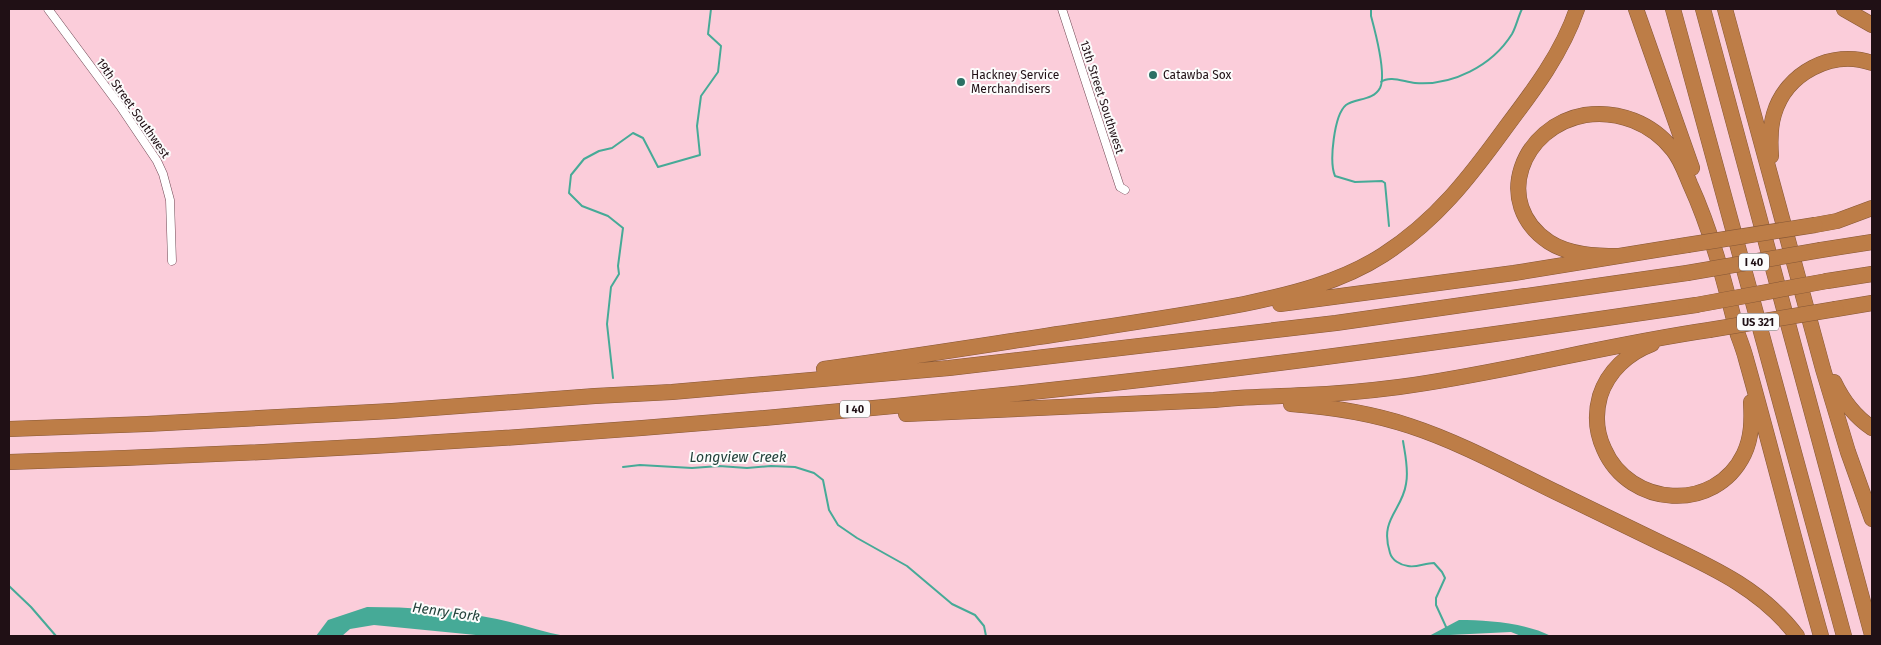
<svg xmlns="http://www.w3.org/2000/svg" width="1881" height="645" font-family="'Fira Sans',sans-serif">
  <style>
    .water { fill: #46aa97 }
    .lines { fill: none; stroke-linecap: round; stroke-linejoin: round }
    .stream { stroke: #46aa97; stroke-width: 2 }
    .street-casing { stroke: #714a56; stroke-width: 9 }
    .highway-casing { stroke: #865736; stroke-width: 16 }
    .street { stroke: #fff; stroke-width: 8 }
    .highway { stroke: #bd7d47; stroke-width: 15 }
    .highway-bridge-casing { stroke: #865736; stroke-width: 16; stroke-linecap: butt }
    .highway-bridge { stroke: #bd7d47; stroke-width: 15 }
    .poi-dot { fill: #2c7064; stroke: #fcfcfc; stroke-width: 2 }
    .labels { text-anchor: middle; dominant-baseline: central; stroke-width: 4; stroke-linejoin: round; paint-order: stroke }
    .shield { fill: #fcfcfc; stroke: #62575a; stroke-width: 1 }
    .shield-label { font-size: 11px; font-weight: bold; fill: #201015 }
    .poi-label { font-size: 12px; fill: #201015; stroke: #fcfcfc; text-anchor: start }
    .street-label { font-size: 12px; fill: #201015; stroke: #fcfcfc }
    .water-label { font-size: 14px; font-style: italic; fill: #23423b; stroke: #fcfcfc }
  </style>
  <rect width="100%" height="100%" fill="#fbcdda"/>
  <path class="water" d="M367 607C410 607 454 610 497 619 520 624 542 632 565 636H486L374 625 350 629 342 636H316L328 620Z
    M1459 620C1487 620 1526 623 1551 636H1521L1511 632 1429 636Z"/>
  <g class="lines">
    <path class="stream" d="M1371 9V16C1375 31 1387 74 1380 88 1373 101 1356 98 1346 105 1334 115 1329 162 1335 176L1355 182 1382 181 1385 183 1389 226
      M1381 82C1390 75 1404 82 1415 83 1452 86 1492 66 1512 34 1516 27 1518 17 1522 9
      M613 378 607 324 611 287 619 274 618 266 623 228 608 216 582 206 569 193 571 175 584 159 599 151 612 148 633 133 643 138 658 167 700 155 697 126 701 96 718 72 721 46 708 34 711 9
      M1403 441C1405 454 1409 470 1406 484 1402 511 1379 519 1390 553 1392 560 1400 565 1408 566 1416 568 1425 563 1434 563L1442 572 1445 578 1436 598V605L1447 629
      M623 467 640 465 692 468 719 466 747 468 771 466 795 467 814 473 823 480 829 510 838 525 857 538 907 566 952 604 975 615 984 626 986 636
      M9 586 31 607 56 636"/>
    <g class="street-casing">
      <path id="street" d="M48 9 120 106 157 161 163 174 170 200 172 261
        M1062 9 1120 187 1125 190"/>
    </g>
    <g class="highway-casing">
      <path id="highway" d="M1636 9 1692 168
        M1673 9 1844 636
        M1703 9 1872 635
        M1725 9 1823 369 1848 452 1872 519
        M1844 9 1872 25
        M1771 156C1770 142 1770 127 1774 114 1786 73 1832 49 1872 63
        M1815 225 1837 221 1872 208
        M1821 250 1872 242
        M1619 256C1596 256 1569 255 1549 242 1491 203 1522 126 1585 115 1618 110 1652 123 1673 150 1681 160 1685 172 1690 184 1712 232 1725 284 1738 335 1741 343 1744 351 1746 359 1772 451 1795 544 1821 636
        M1827 281 1872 274
        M1280 304 1514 273 1687 245
        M1836 309 1872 303
        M1652 344C1628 353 1608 371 1600 396 1595 414 1596 432 1604 449 1629 507 1715 514 1744 454 1752 437 1752 420 1751 402
        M824 369C911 357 998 343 1085 330 1138 322 1191 314 1244 304 1292 294 1341 282 1383 255 1436 221 1469 178 1506 127 1534 90 1562 53 1577 9
        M1834 382C1843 401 1854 416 1872 428
        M1291 404C1332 407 1371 413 1410 426 1462 443 1512 471 1562 495 1595 511 1628 527 1661 543 1712 567 1763 590 1797 636
        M906 414 1214 400C1244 396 1275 397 1305 395 1336 394 1368 391 1399 387 1503 373 1605 345 1709 330
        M9 429 147 424 392 411 595 396 672 392 949 368 1336 323 1687 273
        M9 462C375 451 741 425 1105 384 1303 362 1499 334 1696 305"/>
    </g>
    <use href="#street" class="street"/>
    <use href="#highway" class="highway"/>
    <g class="highway-bridge-casing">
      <path id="highway-bridge" d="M1687 245 1815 225
        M1687 273 1821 250
        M1696 305 1827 281
        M1709 330 1836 309"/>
    </g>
    <use href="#highway-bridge" class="highway-bridge"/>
  </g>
  <g class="poi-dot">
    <circle cx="1153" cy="75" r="5"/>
    <circle cx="961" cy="82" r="5"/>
  </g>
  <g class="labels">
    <g class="shield">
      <rect x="1739" y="253.5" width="30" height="17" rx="4"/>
      <rect x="1737" y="313.5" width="42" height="17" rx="4"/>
      <rect x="840" y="400.5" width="30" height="17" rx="4"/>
    </g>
    <g class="shield-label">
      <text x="1754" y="262">I 40</text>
      <text x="1758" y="322">US 321</text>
      <text x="855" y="409">I 40</text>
    </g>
    <g class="poi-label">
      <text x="971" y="75">Hackney Service<tspan x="971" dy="14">Merchandisers</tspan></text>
      <text x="1163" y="75">Catawba Sox</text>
    </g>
    <g class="street-label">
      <text transform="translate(1102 97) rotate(72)">13th Street Southwest</text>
      <text transform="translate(133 108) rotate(55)">19th Street Southwest</text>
    </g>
    <g class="water-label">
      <text x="738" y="457">Longview Creek</text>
      <text transform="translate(446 612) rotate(8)">Henry Fork</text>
    </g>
  </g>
  <rect width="1881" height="645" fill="none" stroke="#201015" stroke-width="20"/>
</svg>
